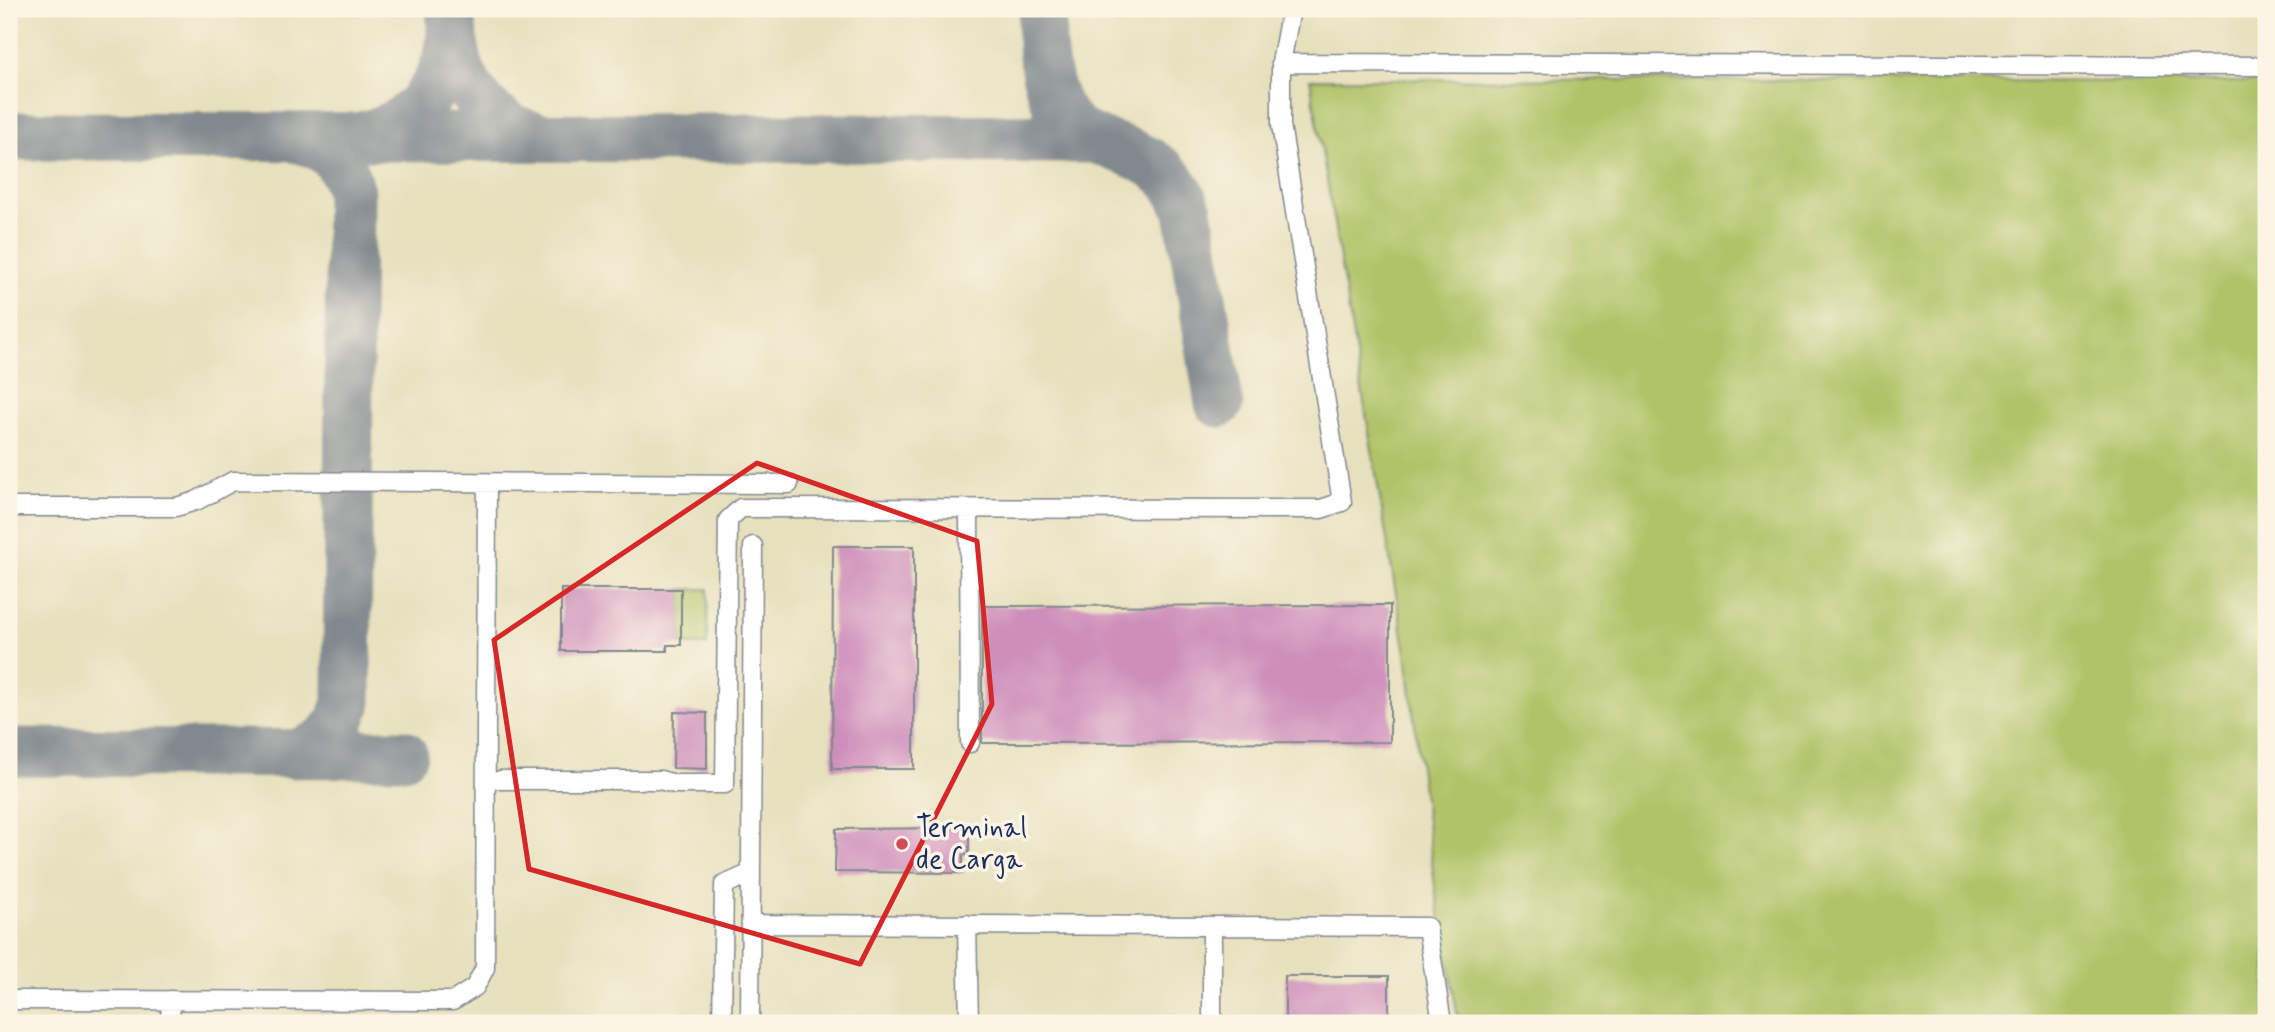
<svg xmlns="http://www.w3.org/2000/svg" width="2275" height="1032" font-family="Mynerve,sans-serif">
  <style>
    .green { fill: #b0c367; stroke: #667962; stroke-width: 2 }
    .lines { fill: none; stroke-linecap: round; stroke-linejoin: round }
    .taxiway { stroke: #81888e; stroke-width: 49 }
    .building { fill: #ce8ebb }
    .minor-casing { stroke: #81888e; stroke-width: 21 }
    .minor { stroke: #fff; stroke-width: 18 }
    .marked { fill: none; stroke: #d62828; stroke-width: 5; stroke-linejoin: round }
    .poi-dot { fill: #d1495b; stroke: #fcf5e5; stroke-width: 2.5 }
    .labels { text-anchor: middle; dominant-baseline: central; stroke-width: 7; stroke-linejoin: round; paint-order: stroke }
    .poi-label { font-size: 28px; fill: #1b2f5e; stroke: #fcf5e5; text-anchor: start }
  </style>
  <rect width="100%" height="100%" fill="#fcf5e5"/>
  <filter id="ink" filterUnits="userSpaceOnUse"><feTurbulence type="fractalNoise" baseFrequency=".0143" numOctaves="2"/><feDisplacementMap in="SourceGraphic" scale="14" xChannelSelector="R" yChannelSelector="G"/><feConvolveMatrix kernelMatrix="1 2 1 2 8 2 1 2 1" color-interpolation-filters="sRGB"/></filter>
  <filter id="wash" filterUnits="userSpaceOnUse"><feTurbulence type="fractalNoise" baseFrequency=".00686" numOctaves="4" result="noise"/><feDisplacementMap in="SourceGraphic" scale="28" xChannelSelector="R" yChannelSelector="G"/><feGaussianBlur stdDeviation="1.57" result="paint"/><feColorMatrix in="noise" values="0 0 0 0 0 0 0 0 0 0 0 0 0 0 0 0 0 1.4 0 .05"/><feComposite in="paint" operator="in"/></filter>
  <g filter="url(#wash)">
    <rect width="100%" height="100%" fill="#e7e0bd"/>
    <path class="green" d="M1310 79 2266 82V1023H1459L1436 895 1406 654Z
      M681 589H708L707 645H681Z"/>
    <g class="lines">
      <path class="taxiway" d="M1044 9C1037 45 1046 110 1080 133 1089 138 1100 141 1110 145 1150 160 1172 168 1188 211L1219 403
        M452 28C454 44 456 61 463 76 475 104 506 131 537 136
        M364 135C425 123 457 68 450 9
        M9 136 1094 139
        M9 752 403 754
        M293 754C325 745 338 734 347 702L350 191C342 158 327 146 295 138"/>
    </g>
    <g id="blocks">
      <path class="building" d="M833 546H914V769H832Z
        M561 589H681V645H667V651H561Z
        M1390 605V742L982 743V606Z
        M674 712 707 713V769L673 768Z
        M963 828V834L969 833V855H963V873L835 872 836 829Z
        M1285 976H1389V1023H1285Z"/>
    </g>
  </g>
  <g filter="url(#ink)">
    <use href="#blocks" fill-opacity="0" stroke="#81888e" stroke-width="2"/>
    <g class="lines">
      <g class="minor-casing">
        <path id="minor" d="M1281 63 2266 66
          M9 507H176L196 501 233 481 789 484
          M969 509 970 743
          M500 780H660L675 784H725L728 520 741 508 1321 509 1342 502 1281 125V63L1291 9
          M751 924 1427 927 1442 1023
          M967 924 969 1023
          M9 1000 453 1001 475 987 485 968 487 483
          M170 1023 171 1000
          M722 1023 724 885 751 873
          M750 1023 753 546
          M1212 1023V926"/>
      </g>
      <use href="#minor" class="minor"/>
    </g>
  </g>
  <path class="marked" d="M757 463 977 541 992 704 860 964 529 869 494 640Z"/>
  <circle class="poi-dot" cx="902" cy="844" r="7"/>
  <g class="labels">
    <g class="poi-label">
      <text x="916" y="828">Terminal<tspan x="916" dy="32">de Carga</tspan></text>
    </g>
  </g>
  <rect width="2275" height="1032" fill="none" stroke="#fcf5e5" stroke-width="35"/>
</svg>
